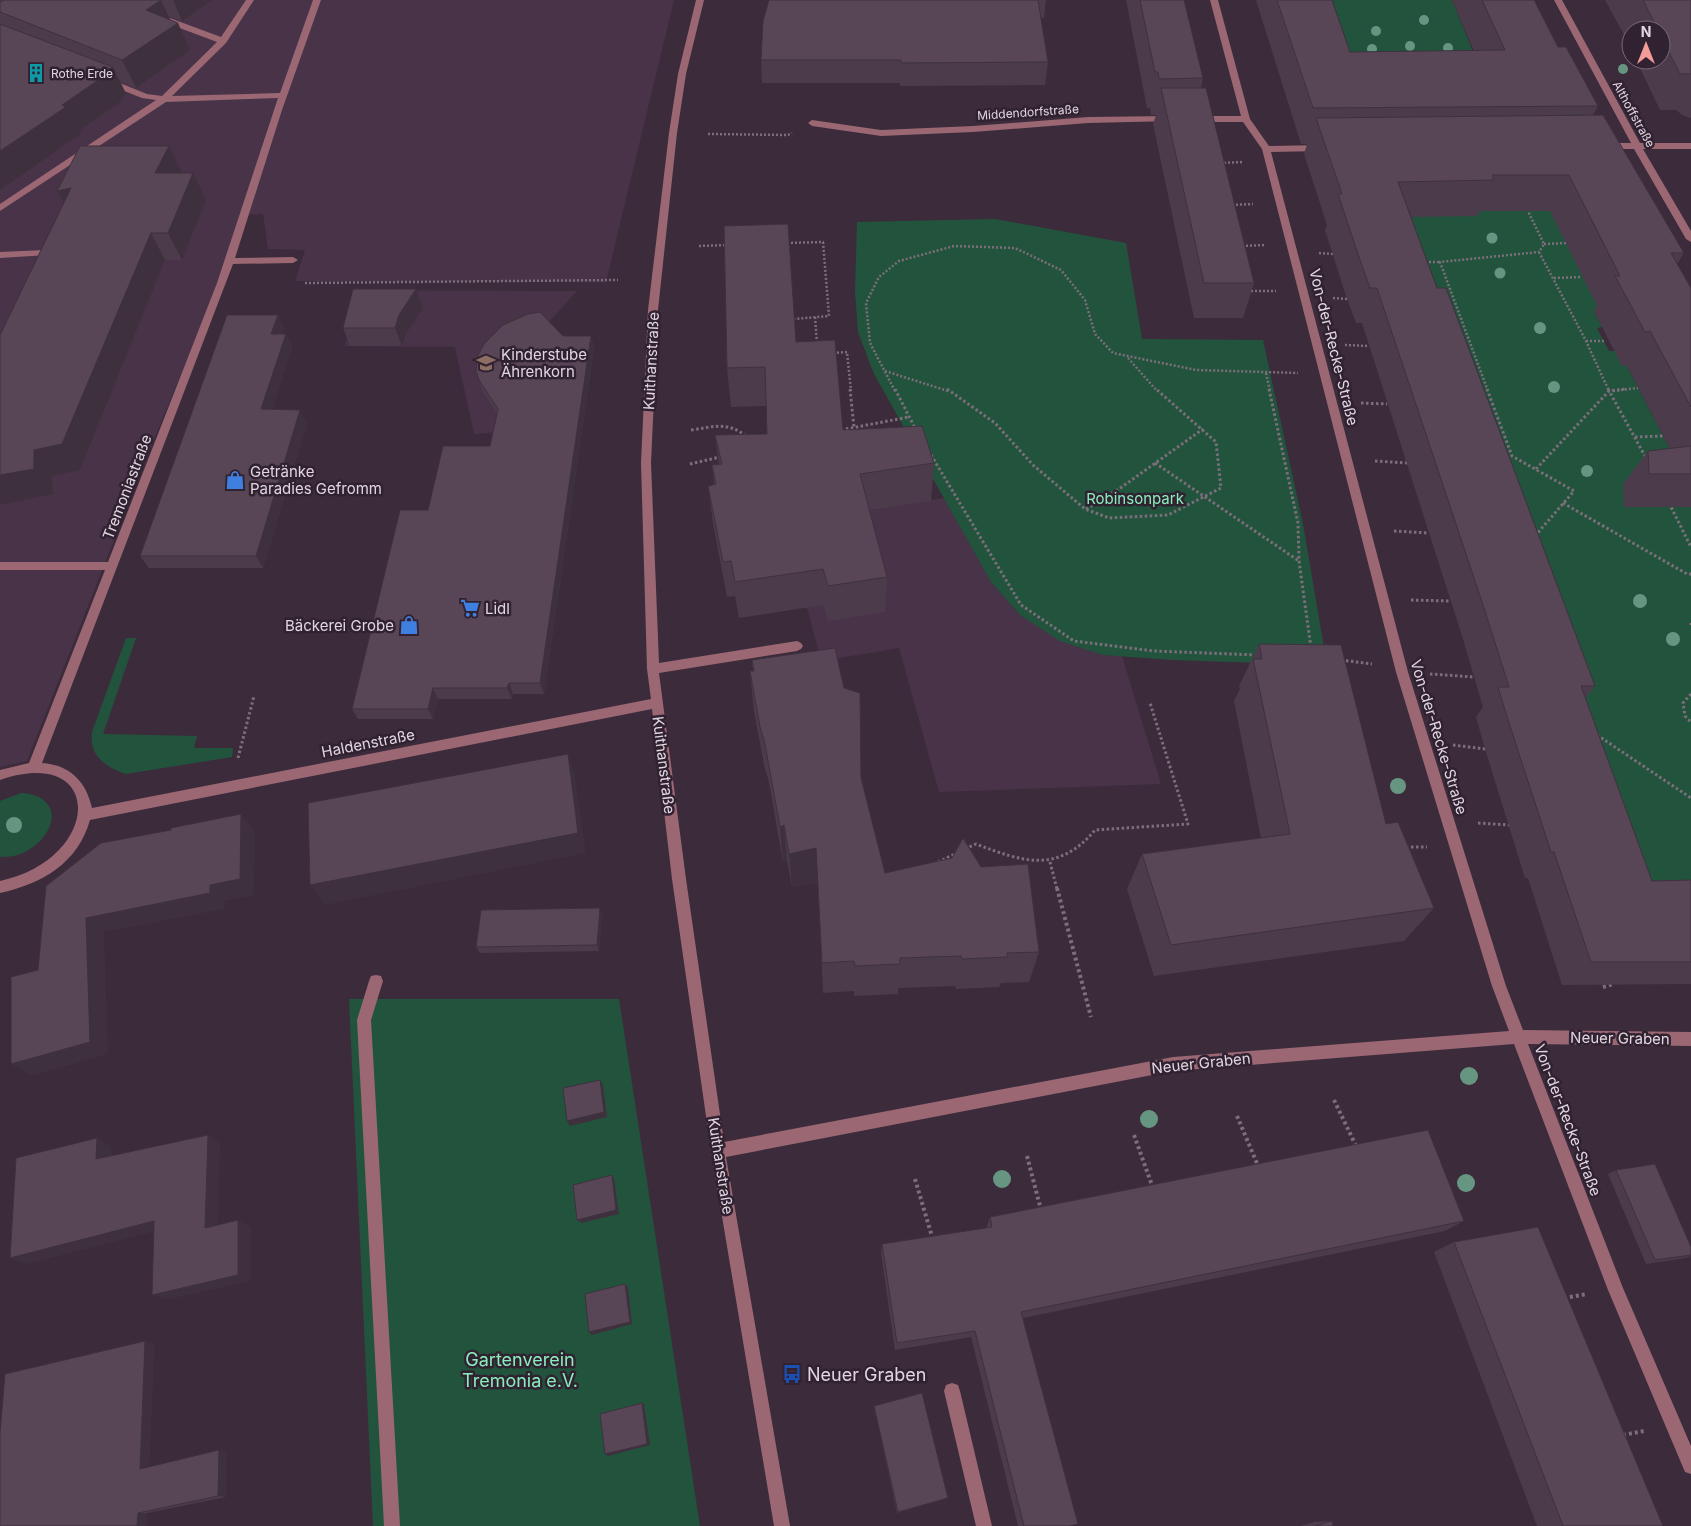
<svg xmlns="http://www.w3.org/2000/svg" width="1691" height="1526" font-family="Inter,sans-serif">
  <style>
    .built { fill: #483348 }
    .green { fill: #22543d }
    .lines { fill: none; stroke-linecap: round; stroke-linejoin: round }
    .path-far2 { stroke: #7c6e7b; stroke-width: 2.5; stroke-dasharray: 2 2; stroke-linecap: butt }
    .path-far1 { stroke: #7c6e7b; stroke-width: 3; stroke-dasharray: 2.5 2.5; stroke-linecap: butt }
    .path { stroke: #7c6e7b; stroke-width: 4; stroke-dasharray: 3 3; stroke-linecap: butt }
    .minor { fill: #9a6773; fill-rule: evenodd }
    .tree { fill: #669681 }
    .wall { fill: #4c3c4b }
    .shaded-wall { fill: #3e313d }
    .building { fill: #584657; stroke: #3e313d }
    .labels { text-anchor: middle; dominant-baseline: central; stroke-width: 5; stroke-linejoin: round; paint-order: stroke }
    .far-poi-label { font-size: 12px; fill: #e1d6e0; stroke: #312231; text-anchor: start }
    .far-street-label { font-size: 12px; fill: #e1d6e0; stroke: #312231 }
    .street-label { font-size: 15px; fill: #e1d6e0; stroke: #312231 }
    .poi-label { font-size: 15px; fill: #e1d6e0; stroke: #312231; text-anchor: start }
    .park-label { font-size: 15px; fill: #89edbb; stroke: #312231 }
    .near-park-label { font-size: 18px; fill: #89edbb; stroke: #312231 }
    .near-poi-label { font-size: 18px; fill: #e1d6e0; stroke: #312231; text-anchor: start }
  </style>
  <rect width="100%" height="100%" fill="#3c2b3b"/>
  <path class="built" d="M0 0H674L606 282 295 281 305 250 268 249 263 214 243 215 214 295 147 456 27 761 0 767Z
    M365 290 577 291 548 323 499 432 474 434 455 347 345 346 351 324Z
    M780 472 931 500 944 498 991 582 1020 615 1103 655 1122 656 1161 784 939 792 899 648 821 661 807 607Z"/>
  <path class="green" d="M1308 0H1452L1474 54 1378 88Z
    M1565 208 1600 311H1594L1602 327 1597 328 1609 351H1615L1622 366H1627L1676 461 1691 507V904L1632 905 1374 218 1475 210Z
    M995 219 1126 243 1142 339 1263 340 1303 524 1327 665 1172 660 1103 655 1060 641 1020 615 991 582 874 374 858 332 855 291 857 222Z
    M126 638H136L103 734 197 736 194 748H233L232 757 126 774C105 767 89 756 92 732Z
    M21 793C67 796 56 838 23 853 16 856 8 857 0 857V801Z
    M349 999H619L700 1526H373Z"/>
  <g class="lines">
    <path class="path-far2" d="M708 134 788 135 792 133
      M1220 163 1244 162
      M1232 205 1253 204
      M1527 209 1544 244 1539 252
      M787 243 823 242 829 316 794 319
      M1544 244 1568 243
      M699 246 728 245
      M1242 246 1265 245
      M1539 252 1586 341 1609 391
      M1319 253 1333 254
      M1425 262H1440
      M1554 278 1582 277
      M305 283 618 280
      M1247 291H1276
      M1333 298 1347 299
      M815 317 817 344
      M1586 341H1604
      M1345 345 1369 346
      M833 353 847 352 851 391
      M1128 358 1157 391
      M885 371 948 391
      M1266 373 1270 391
      M895 391 870 343 866 303 879 277 899 261 954 246 1015 248 1061 270 1085 300 1095 334 1113 353 1196 370 1298 373
      M1488 391 1440 262 1539 252
      M1613 391 1638 388"/>
    <path class="path-far1" d="M850 389 854 427
      M895 389 916 430
      M947 389 995 423 1033 465 1085 509 1109 518 1168 515 1221 488 1216 442 1156 389
      M1269 389 1298 523 1299 561 1311 648
      M1487 389 1512 456 1574 491 1535 536
      M1608 389 1646 458
      M1361 403 1387 404
      M691 430C713 427 727 421 746 436
      M841 430 909 417
      M1635 437 1663 436
      M931 455 1021 605 1074 641 1154 651 1257 655
      M1375 461 1407 463
      M1155 463 1299 561
      M690 464 720 457
      M1536 469 1609 391 1625 389
      M1563 503 1687 574H1691
      M1669 503 1691 547
      M1086 509 1119 489 1203 429
      M1394 531 1428 533
      M1411 600 1450 601
      M1691 623V625
      M1341 660 1372 664
      M1430 674 1474 677
      M1691 694 1683 703 1685 716 1691 722
      M1597 735 1691 798
      M1453 745 1485 749
      M238 758 254 696
      M1478 823 1509 825
      M1406 847H1427
      M965 849 976 844C1023 862 1058 874 1095 830L1188 824 1150 703
      M938 862 957 853
      M1050 862 1057 889"/>
    <path class="path" d="M1057 888 1091 1017
      M1603 987 1613 984
      M1334 1100 1357 1148
      M1237 1116 1259 1168
      M1134 1135 1153 1188
      M1027 1156 1041 1210
      M915 1179 933 1240
      M1564 1298 1587 1294
      M1623 1435 1644 1431"/>
    <path class="minor" d="M246 0H254L226 43 172 96 280 93 313 0H321L282 110 235 258 293 257 298 260 293 263 233 264 42 763C70 765 86 781 92 808L651 699 647 669 641 463 648 310 669 133 678 74 696 0H704L686 74 677 133 658 310 651 463 659 663 797 641 801 643 803 646 801 649 797 651 659 673 686 879 724 1142 1173 1057 1509 1031 1492 986 1396 672 1262 149 1243 122H1196L1192 119 1196 116H1241L1210 0H1218L1250 119 1269 146 1321 145 1325 148 1321 151 1271 152 1408 672 1506 986 1523 1030 1691 1032V1046L1528 1044 1623 1288 1691 1446V1474L1685 1472 1608 1290 1514 1044 1173 1071 726 1157 790 1526H774L711 1151 672 879 652 709 90 820C78 863 42 884 0 893V881C103 859 105 744 0 780V770L29 763 105 570H0V562H108L217 283 278 98 166 102 0 211V204L156 100 142 98 104 83V79H110L147 94 162 96 217 42 161 21V17H167L221 37Z
      M1554 0H1562L1640 143H1691V149H1643L1691 231V242L1686 239 1634 149H1603L1599 146 1603 143H1631Z
      M1171 116 1175 119 1174 121 1088 123 973 132 881 136 812 126 808 123 812 120 881 130 973 126 1088 117Z
      M45 250 50 253 48 255 0 258V252Z
      M376 975 381 976 383 981 371 1020 400 1526H384L357 1020 369 981 371 976Z
      M952 1383 958 1385 960 1391 992 1526H976L944 1391 946 1385Z"/>
  </g>
  <g class="tree">
    <circle cx="1424" cy="20" r="5"/>
    <circle cx="1376" cy="31" r="5"/>
    <circle cx="1410" cy="46" r="5"/>
    <circle cx="1448" cy="48" r="5"/>
    <circle cx="1372" cy="49" r="5"/>
    <circle cx="1623" cy="69" r="5"/>
    <circle cx="1492" cy="238" r="5.5"/>
    <circle cx="1500" cy="273" r="5.5"/>
    <circle cx="1540" cy="328" r="6"/>
    <circle cx="1554" cy="387" r="6"/>
    <circle cx="1587" cy="471" r="6"/>
    <circle cx="1640" cy="601" r="7"/>
    <circle cx="1673" cy="639" r="7"/>
    <circle cx="1398" cy="786" r="8"/>
    <circle cx="14" cy="825" r="8"/>
    <circle cx="1469" cy="1076" r="9"/>
    <circle cx="1149" cy="1119" r="9"/>
    <circle cx="1002" cy="1179" r="9"/>
    <circle cx="1466" cy="1183" r="9"/>
  </g>
  <path class="wall" d="M0 0H212L182 21 168 16 190 50 136 88 120 81 126 94 122 97 123 100 79 131 81 134 0 190Z
    M769 0H1046L1044 18H1041L1048 62 1045 85 900 86V83H762L761 60Z
    M1126 0H1184L1203 78 1201 88 1254 283 1243 318H1194L1153 124 1156 115H1151L1150 108H1147Z
    M1256 0H1332L1350 52 1474 51 1452 0H1534L1558 47 1598 106 1593 115 1684 253 1677 264 1691 288V507H1624L1623 484 1648 451 1670 449 1627 366H1622L1594 311 1597 306 1550 211H1480L1477 216 1411 217 1437 288 1595 686 1585 698 1652 881 1691 880V984L1562 985 1528 878H1525L1485 749 1476 717 1483 707 1463 639 1362 323H1356L1347 299 1325 230 1327 225 1304 154 1307 144H1301Z
    M1605 0H1691V118L1682 115 1676 110H1660L1636 60H1661V30H1631V50L1622 31Z
    M182 173 206 200 182 260H165L80 470 52 476 53 494 0 505V335Z
    M423 308 406 334 402 346H350L343 328Z
    M278 315 284 329 282 334H286L292 347 272 410 307 423 263 568H149L140 556Z
    M563 336H591L594 348 544 694H513L512 699H438L433 719H358L352 709 428 510 490 446 497 414 483 392 476 371Z
    M796 342 843 430 934 463 931 501 869 510 887 577 885 612 828 621 824 605 739 618 735 596 727 597 713 523 708 486 714 484 712 465 719 464 715 435 767 434 766 406 731 407 727 368Z
    M1259 644 1386 824 1434 908 1404 941 1154 976 1127 889 1142 854 1261 838 1234 701 1240 689 1239 686Z
    M752 660 861 778 885 873 981 867 1039 952 1029 982 1001 983 999 987 956 989 955 986 898 988V994L854 996V991L823 993 818 882 792 887 787 860 783 862 769 782 764 765 754 711 750 671H753Z
    M602 915 599 951 480 953 476 947Z
    M1616 1170 1691 1247V1256L1685 1258 1646 1264 1608 1174Z
    M990 1217 1464 1221 1445 1231 1023 1318 1069 1526H1018L971 1337 895 1350 881 1253 882 1244 986 1228Z
    M1454 1242 1663 1526H1537L1434 1252Z
    M154 1344 149 1467 219 1450 226 1451V1497L147 1513 146 1526H0Z
    M874 1406 948 1498 897 1513 874 1407Z
    M1332 1521 1333 1526H1300L1314 1522Z"/>
  <path class="shaded-wall" d="M161 0 173 26 178 23 190 50 136 88 122 60 146 10Z
    M173 0H212L182 21Z
    M113 67 126 94 122 97 123 100 79 131 81 134 0 190V151Z
    M169 146 182 173H155Z
    M193 173 206 200 182 260 168 233Z
    M71 188 73 218 57 191Z
    M151 233 165 260 80 470 52 476 53 494 0 505V475L34 450Z
    M416 289 423 308 406 334 402 346 395 328 399 315Z
    M278 315 284 329 278 347 271 334Z
    M286 334 292 347 268 423 261 409Z
    M591 336 594 348 544 694 540 683Z
    M300 410 307 423 263 568 256 556Z
    M509 683 513 694 512 699 507 688Z
    M433 688 438 699 433 719 428 709Z
    M568 754 575 776 586 853 325 905 310 885Z
    M241 814 255 831 254 895 225 901 224 909 104 932 108 1054 32 1076 11 1064 86 918 210 885Z
    M784 825 787 860 783 862 780 827Z
    M816 848 818 882 792 887 789 854Z
    M600 908 602 915 599 951 597 945Z
    M600 1080 603 1085 607 1117 570 1126 567 1121Z
    M208 1135 220 1143 218 1234 205 1228Z
    M97 1138 111 1146V1167L96 1159Z
    M612 1175 614 1179 619 1214 581 1223 577 1220Z
    M238 1220 251 1227V1281L166 1300 152 1295Z
    M154 1221 168 1228 27 1264 10 1258Z
    M625 1284 628 1287 632 1324 592 1335 589 1332Z
    M145 1341 154 1344 149 1470 140 1469Z
    M642 1403 644 1404 650 1445 608 1456 605 1454Z
    M219 1450 226 1451V1497L218 1496Z
    M138 1513H147L146 1526H137Z"/>
  <path class="building" d="M4 0H161L146 10 178 23 122 60 0 12V2Z
    M769 0H1038L1048 62 901 63V60H761L763 21Z
    M1140 0H1184L1203 78 1159 79 1158 72H1155Z
    M1277 0H1332L1350 52 1505 50 1482 0H1534L1558 47H1566L1598 106 1313 108Z
    M1643 0H1691V74H1680L1661 36V30H1658Z
    M0 24 113 67 106 71 110 72 62 105 66 107 0 151Z
    M1161 88H1206L1254 283H1204Z
    M1603 115 1684 253H1671L1691 288V407L1650 331 1645 332 1615 276H1620L1569 175H1492L1494 180 1398 182 1437 288H1446L1595 686H1581L1652 881 1691 880V962H1591L1554 852H1551L1508 720 1498 687H1509L1484 608 1377 288H1370L1361 263 1338 194H1342L1316 118Z
    M80 146H169L155 173H193L168 233H151L62 444 34 450V469L0 475V335L71 188 57 191Z
    M788 224 796 342 835 340 843 430 922 426 934 463 860 474 887 577 828 586 823 569 735 582 731 561 723 562 708 486 716 484 712 465 722 464 715 435 767 434 765 367 727 368 724 226Z
    M353 289H416L399 315 395 328H343Z
    M540 312 563 336H591L540 683H509L507 688H433L428 709H352L400 510H428L443 446H490L498 409 479 380 476 371 478 355 484 344 503 325 528 314Z
    M227 315H278L271 334H286L261 409 300 410 256 556H140Z
    M1691 446V474H1649L1648 451Z
    M1259 644 1341 645 1386 824 1398 822 1434 908 1171 945 1142 854 1290 834 1253 659H1262Z
    M835 648 844 688 860 693 861 778 885 873 952 858 963 838 981 867 1028 864 1039 952 1007 953 1008 957 962 959 961 956 900 958V964L855 966 854 961 822 963 816 848 789 854 784 825 780 827 765 744 760 727 750 671H754L752 660Z
    M568 754 578 833 310 885 308 803Z
    M241 814 240 879 210 885V893L86 918 90 1042 11 1064V977L38 970 46 886 101 843 171 830V828Z
    M600 908 597 945 476 947 481 910Z
    M600 1080 604 1112 567 1121 563 1088Z
    M1428 1130 1464 1221 1021 1312 1078 1524 1069 1526H1024L975 1331 897 1343 882 1244 992 1227 990 1217Z
    M208 1135 205 1228 238 1220V1275L152 1295 154 1221 10 1258 16 1158 97 1138 96 1159Z
    M1655 1164 1691 1247V1255L1655 1260 1616 1170Z
    M612 1175 616 1210 577 1220 573 1185Z
    M1538 1227 1663 1526H1563L1454 1242Z
    M625 1284 630 1322 589 1332 585 1294Z
    M145 1341 140 1469 219 1450 218 1496 138 1513 137 1526H0V1433L5 1374Z
    M922 1393 948 1498 898 1512 874 1406Z
    M642 1403 647 1444 605 1454 600 1414Z
    M1332 1521 1333 1526H1315Z"/>
  <defs>
    <g id="building-bare" transform="scale(1.5)"><path d="M-4-6H4V6H1V3H-1V6H-4ZM-2.5-4.3h1.7v1.8h-1.7ZM.8-4.3h1.7v1.8H.8ZM-2.5-1h1.7V.8h-1.7ZM.8-1h1.7V.8H.8Z" fill="#0f9aa8" stroke="#312231" stroke-width="2.5" paint-order="stroke"/></g>
    <g id="school-bare" transform="scale(1.5)"><path d="M0-5L7-2L0 1L-7-2ZM-4 1L0 2.5L4 1V4Q0 6-4 4Z" fill="#8d6e63" stroke="#312231" stroke-width="2.5" paint-order="stroke"/></g>
    <g id="shop-bare" transform="scale(1.5)"><path d="M-5-2.5h2.3a2.7 3.5 0 0 1 5.4 0H5L5.5 6h-11ZM-1.5-2.5h3a1.5 2.3 0 0 0-3 0Z" fill="#3f7fe0" stroke="#312231" stroke-width="2.5" paint-order="stroke"/></g>
    <g id="supermarket-bare" transform="scale(1.5)"><path d="M-6-5.5h2.5l.6 2H6L4.5 2H-2.5L-4.4-4H-6ZM-1.5 3.2a1.3 1.3 0 1 0 .1 0ZM3 3.2a1.3 1.3 0 1 0 .1 0Z" fill="#3f7fe0" stroke="#312231" stroke-width="2.5" paint-order="stroke"/></g>
    <g id="bus-bare" transform="scale(1.5)"><path d="M-5-6H5V4H4V6H2V4H-2V6H-4V4H-5ZM-3.5-4V0h7V-4ZM-3.5 1.2v1.5H-2V1.2ZM2 1.2v1.5H3.5V1.2Z" fill="#1a4fb4" stroke="#312231" stroke-width="2.5" paint-order="stroke"/></g>
  </defs>
  <g fill-rule="evenodd">
    <use href="#building-bare" x="36" y="73"/>
    <use href="#school-bare" x="486" y="363"/>
    <use href="#shop-bare" x="235" y="480"/>
    <use href="#supermarket-bare" x="470" y="608"/>
    <use href="#shop-bare" x="409" y="625"/>
    <use href="#bus-bare" x="792" y="1374"/>
  </g>
  <g class="labels">
    <g class="far-poi-label">
      <text x="51" y="73">Rothe Erde</text>
    </g>
    <g class="far-street-label">
      <text transform="translate(1028 112) rotate(-4)">Middendorfstraße</text>
      <text transform="translate(1634 114) rotate(61)">Althoffstraße</text>
    </g>
    <g class="street-label">
      <text transform="translate(1334 347) rotate(76)">Von-der-Recke-Straße</text>
      <text transform="translate(651 361) rotate(-87)">Kuithanstraße</text>
      <text transform="translate(127 487) rotate(-69)">Tremoniastraße</text>
      <text transform="translate(1439 737) rotate(73)">Von-der-Recke-Straße</text>
      <text transform="translate(368 743) rotate(-11)">Haldenstraße</text>
      <text transform="translate(664 765) rotate(83)">Kuithanstraße</text>
      <text transform="translate(1620 1038) rotate(1)">Neuer Graben</text>
      <text transform="translate(1201 1063) rotate(-6)">Neuer Graben</text>
      <text transform="translate(1568 1120) rotate(69)">Von-der-Recke-Straße</text>
      <text transform="translate(721 1166) rotate(81)">Kuithanstraße</text>
    </g>
    <g class="poi-label">
      <text x="501" y="354">Kinderstube<tspan x="501" dy="17">Ährenkorn</tspan></text>
      <text x="250" y="471">Getränke<tspan x="250" dy="17">Paradies Gefromm</tspan></text>
      <text x="485" y="608">Lidl</text>
      <text x="394" y="625" text-anchor="end">Bäckerei Grobe</text>
    </g>
    <g class="park-label">
      <text x="1135" y="498">Robinsonpark</text>
    </g>
    <g class="near-park-label">
      <text x="520" y="1359">Gartenverein<tspan x="520" dy="21">Tremonia e.V.</tspan></text>
    </g>
    <g class="near-poi-label">
      <text x="807" y="1374">Neuer Graben</text>
    </g>
  </g>
  <g transform="translate(1646 45)"><circle r="24" fill="#312231" stroke="#776a77"/>
  <path d="M0-4L9 19L0 12L-9 19Z" fill="#f59b98"/>
  <text y="-8" font-size="14" font-weight="bold" text-anchor="middle" fill="#e1d6e0">N</text>
  </g>
</svg>
